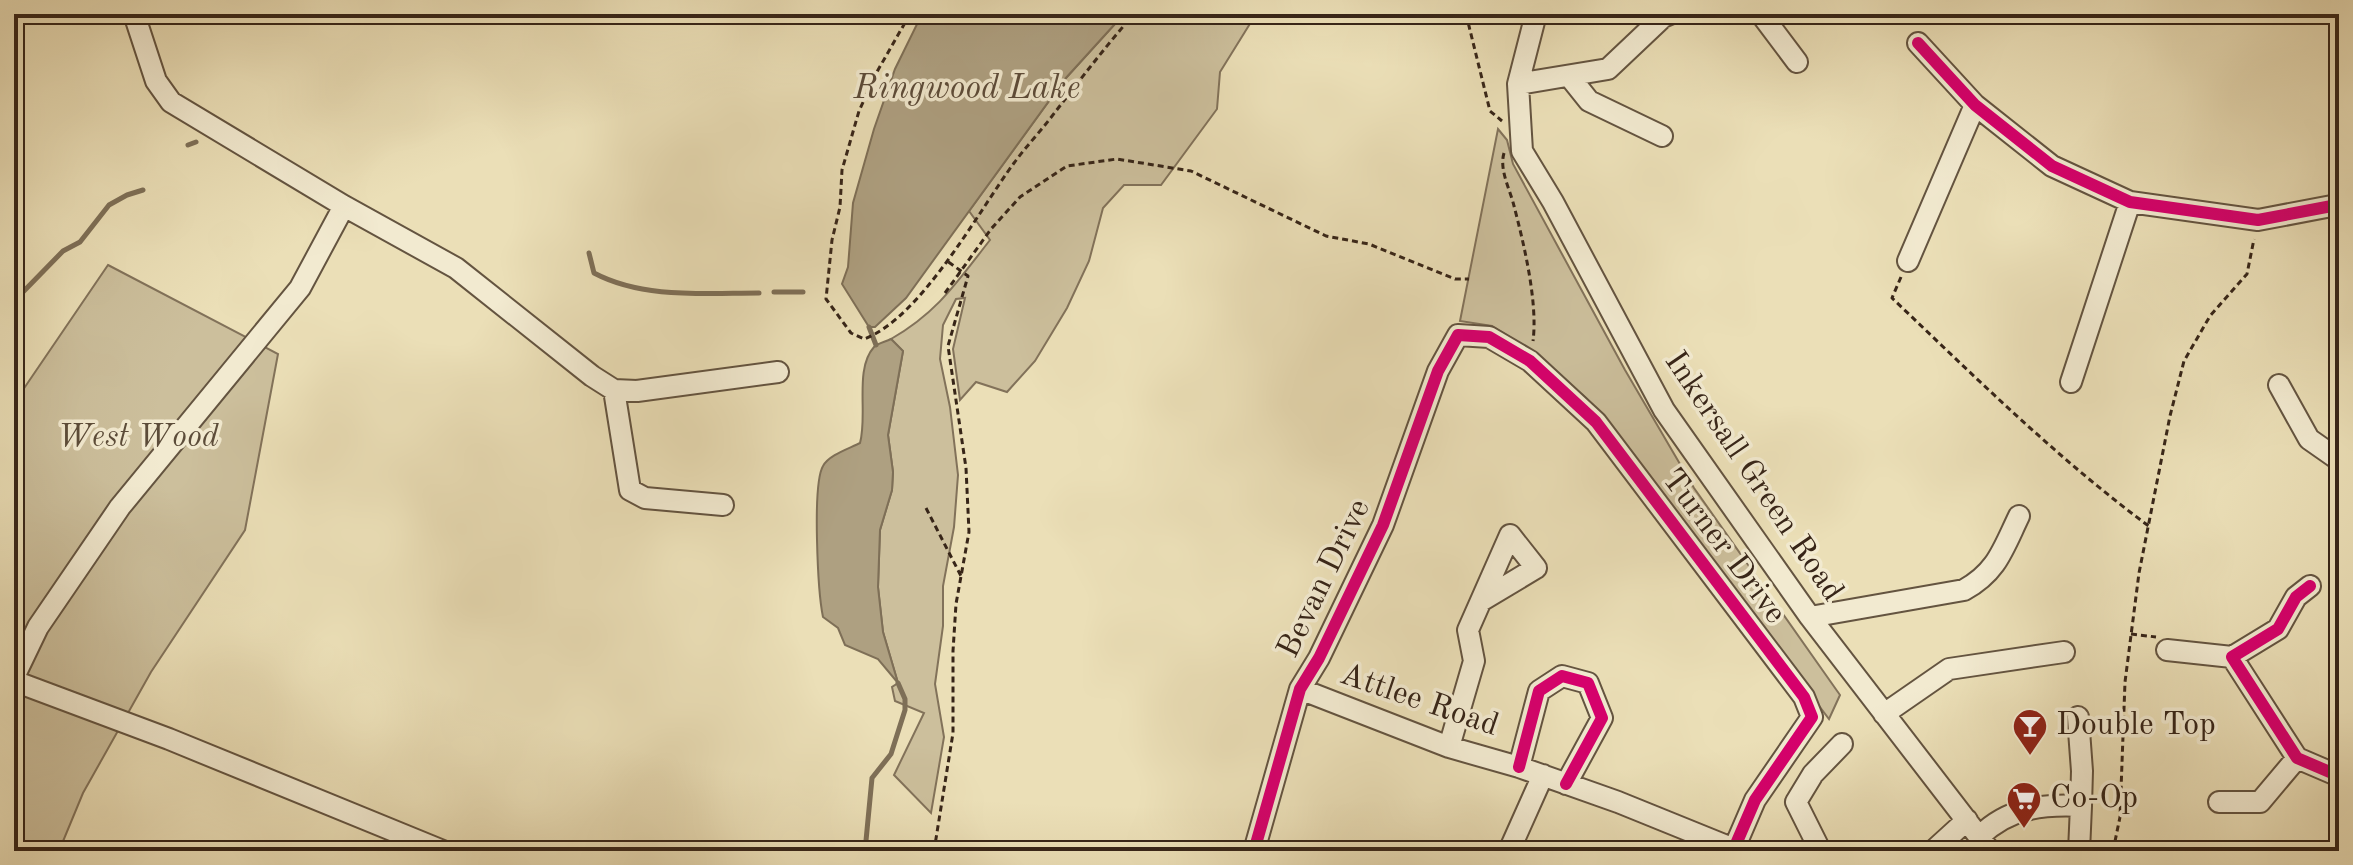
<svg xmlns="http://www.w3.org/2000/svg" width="2353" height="865" font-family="'Old Standard TT',serif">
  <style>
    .green { fill: #ccbf9c; stroke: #82725a; stroke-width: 2 }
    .water { fill: #aea081; stroke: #7e6f57; stroke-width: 2 }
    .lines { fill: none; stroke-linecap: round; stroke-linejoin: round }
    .stream { stroke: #7e6f57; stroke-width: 5 }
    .minor-casing { stroke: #645440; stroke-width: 24 }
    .path { stroke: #372518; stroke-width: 3; stroke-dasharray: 6 4; stroke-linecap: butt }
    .minor { stroke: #f2ead0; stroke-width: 20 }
    .cycleway-casing { stroke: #f2ead0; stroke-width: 17 }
    .cycleway { stroke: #d6006c; stroke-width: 12 }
    .labels { text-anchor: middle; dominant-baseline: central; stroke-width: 7; stroke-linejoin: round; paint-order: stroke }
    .park-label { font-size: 32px; font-style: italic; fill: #5c4c39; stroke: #f2ead0 }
    .street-label { font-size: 32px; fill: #372518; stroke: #f2ead0 }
    .poi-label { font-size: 32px; fill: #372518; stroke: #f2ead0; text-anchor: start }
    .water-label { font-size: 34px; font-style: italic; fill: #5b4a38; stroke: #f2ead0 }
  </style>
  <rect width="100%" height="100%" fill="#ebdfb7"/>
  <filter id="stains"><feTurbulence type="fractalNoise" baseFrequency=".0025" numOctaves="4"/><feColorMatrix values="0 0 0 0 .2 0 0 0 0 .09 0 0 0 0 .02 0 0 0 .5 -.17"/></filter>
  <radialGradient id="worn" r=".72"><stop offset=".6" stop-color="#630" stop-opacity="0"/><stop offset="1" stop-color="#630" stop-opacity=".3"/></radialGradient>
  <path class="green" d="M1124 14H1256L1220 72 1217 109 1161 185H1124L1103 208 1089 261 1067 308 1035 361 1007 392 976 382 960 400 953 349 965 298 956 299 943 325 940 359 950 407 958 475 954 527 943 586V626L935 684 944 737 931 813 894 775 924 713 895 701 892 687 898 683 883 632 878 587 880 530 892 490 893 472 888 435 903 351 891 339C938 312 957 282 990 240L969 211 1065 79Z
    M1498 129 1507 140 1513 164 1625 370 1694 488 1840 695 1829 719 1586 398 1521 344 1492 326 1460 321Z
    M108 265 278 354 245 530 151 672 83 793 59 851H14V403Z"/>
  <path class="water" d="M922 14H1124L1065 79 906 298 875 327H869L842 284 848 267 853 203 874 129 895 69Z
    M891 339 903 351 888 435 893 472 892 490 880 530 878 587 883 632 898 683 878 659 845 645 838 628 823 617C818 593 812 485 823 466 829 455 848 449 860 443 868 415 854 369 874 347 878 343 885 342 891 339Z"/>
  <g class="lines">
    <path class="stream" d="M188 145 196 142
      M589 253 594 273C643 299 705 293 759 293
      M774 292H803
      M14 296 22 293 63 251 80 242 109 205 127 195 143 190
      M869 327 876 345
      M865 851 872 778 891 754 905 710V699L898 683"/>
    <g class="minor-casing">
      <path id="minor" d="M134 14 156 81 171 102 344 206 456 268 592 376 614 390 637 391 778 372
        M1536 14 1518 84 1522 151 1553 202 1664 410 1810 617 1990 851
        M1761 14 1797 62
        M1918 43 1975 105 2052 166 2130 202 2258 220 2337 205
        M1569 76 1589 101 1662 136
        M1518 84 1608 69 1663 17 1670 14
        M1908 261 1975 105
        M2071 382 2130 202
        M2279 385 2309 439 2339 460
        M614 390 630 490 645 498 723 505
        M2310 586 2296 597 2278 629 2232 657 2297 758 2339 776
        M1810 617 1964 590C1997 572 2003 549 2019 516
        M2167 650 2232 657
        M14 677 38 627 120 507 300 288 344 206
        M14 681 169 739 443 851
        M1300 689 1449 747 1519 767 1618 802 1739 851
        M1884 714 1949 669 2064 652
        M2078 717 2082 771 2081 806
        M1449 747 1474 661 1468 630 1510 535 1536 568 1481 601
        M1519 767 1539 691 1562 676 1588 683 1602 718 1566 784
        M2219 802H2260L2297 758
        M1980 836C2008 808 2043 804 2081 806L2079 851
        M1254 851 1300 689 1319 658 1383 525 1438 371 1458 335 1489 337 1530 361 1596 422 1804 697 1812 717 1755 800 1733 851
        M1509 851 1543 775
        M1818 851 1819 848 1796 802 1813 774 1842 744
        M1933 851 1967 820"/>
    </g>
    <path class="path" d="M910 14 878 70 859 111 842 170 840 207 832 240 826 299 851 333 864 339C921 318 978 212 1014 163 1025 148 1038 134 1049 120 1077 84 1104 48 1134 14
      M1466 14 1490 111 1502 121
      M1504 153C1499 170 1510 189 1514 206 1524 244 1538 303 1533 341
      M1901 277 1892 298C1975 377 2058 459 2150 527
      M945 293 991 229 1020 197 1067 166 1117 159 1191 171 1326 236 1369 244 1455 279H1469
      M926 508 961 576
      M2131 634 2156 637
      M934 851 953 733V651L956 604 969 532 966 468 948 346 968 276 947 261
      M2113 851 2120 817 2125 682 2139 573 2170 416 2184 361 2210 316 2247 274 2254 239
      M2331 851 2339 829"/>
    <use href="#minor" class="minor"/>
    <g class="cycleway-casing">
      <path id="cycleway" d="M1918 43 1975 105 2052 166 2130 202 2258 220 2337 205
        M2310 586 2296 597 2278 629 2232 657 2297 758 2339 776
        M1519 767 1539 691 1562 676 1588 683 1602 718 1566 784
        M1254 851 1300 689 1319 658 1383 525 1438 371 1458 335 1489 337 1530 361 1596 422 1804 697 1812 717 1755 800 1733 851"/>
    </g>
    <use href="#cycleway" class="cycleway"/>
  </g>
  <defs>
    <g id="bar-pin" transform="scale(1.8)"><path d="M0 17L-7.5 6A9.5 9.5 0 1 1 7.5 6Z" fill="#8f2418" stroke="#f2ead0"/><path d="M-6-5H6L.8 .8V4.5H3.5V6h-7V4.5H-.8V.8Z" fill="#fff"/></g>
    <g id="supermarket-pin" transform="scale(1.8)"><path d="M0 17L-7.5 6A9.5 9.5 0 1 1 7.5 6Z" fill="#8f2418" stroke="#f2ead0"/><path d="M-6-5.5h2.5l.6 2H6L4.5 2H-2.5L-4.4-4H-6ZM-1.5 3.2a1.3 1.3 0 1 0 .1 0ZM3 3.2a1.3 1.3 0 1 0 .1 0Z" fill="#fff"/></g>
  </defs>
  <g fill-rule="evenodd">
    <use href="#bar-pin" x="2030" y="726"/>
    <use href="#supermarket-pin" x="2024" y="799"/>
  </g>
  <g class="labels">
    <g class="park-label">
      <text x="138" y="438">West Wood</text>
    </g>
    <g class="street-label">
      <text transform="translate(1753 477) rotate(56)">Inkersall Green Road</text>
      <text transform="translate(1723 547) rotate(53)">Turner Drive</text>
      <text transform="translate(1325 579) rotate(-64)">Bevan Drive</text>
      <text transform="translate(1419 701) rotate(19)">Attlee Road</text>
    </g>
    <g class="poi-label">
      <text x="2056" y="726">Double Top</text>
      <text x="2050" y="799">Co-Op</text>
    </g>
    <g class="water-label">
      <text x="967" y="89">Ringwood Lake</text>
    </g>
  </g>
  <rect width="2353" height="865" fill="none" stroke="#ebdfb7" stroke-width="48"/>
  <rect x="16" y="16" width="2321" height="833" fill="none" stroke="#372518" stroke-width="4"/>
  <rect x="24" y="24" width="2305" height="817" fill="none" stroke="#372518" stroke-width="2"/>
  <rect width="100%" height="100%" filter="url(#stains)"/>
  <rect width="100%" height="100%" fill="url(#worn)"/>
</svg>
